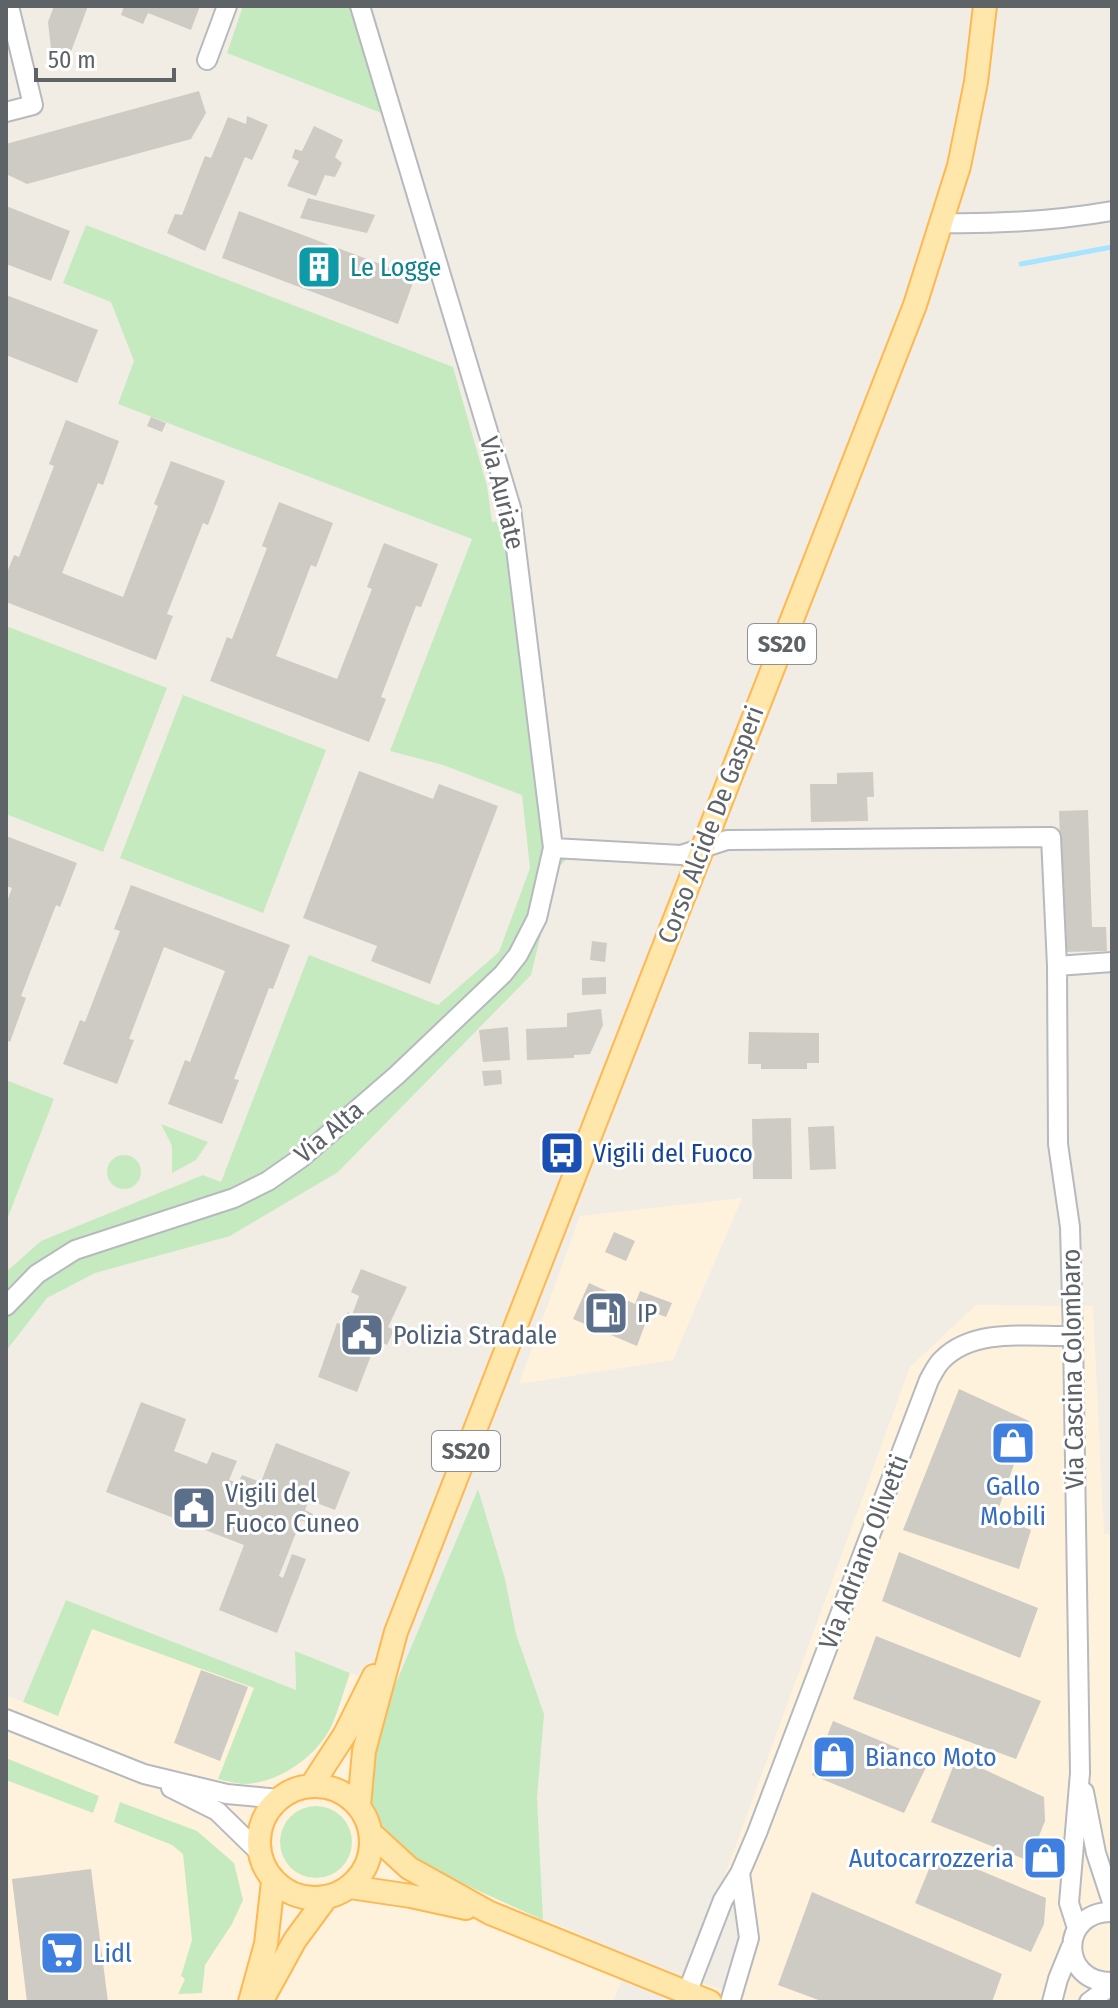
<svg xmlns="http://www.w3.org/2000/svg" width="1118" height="2008" font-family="'Fira Sans Condensed',sans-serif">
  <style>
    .commercial { fill: #fff2dc }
    .green { fill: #c5eac0 }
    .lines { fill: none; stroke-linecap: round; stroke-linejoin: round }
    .stream { stroke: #a7e4ff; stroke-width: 5 }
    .building { fill: #cecac4 }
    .minor-casing { stroke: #b6b9bd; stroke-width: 22 }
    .major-casing { stroke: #feb751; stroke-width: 26 }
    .minor { stroke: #fff; stroke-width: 18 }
    .major { stroke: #ffe7ac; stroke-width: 22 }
    .labels { text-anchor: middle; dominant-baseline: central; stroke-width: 6; stroke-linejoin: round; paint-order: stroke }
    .shield { fill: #fff; stroke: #8e9295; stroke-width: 2 }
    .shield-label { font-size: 24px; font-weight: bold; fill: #5d6367 }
    .culture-label { font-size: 26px; fill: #0d838f; stroke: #fff; text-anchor: start }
    .street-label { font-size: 26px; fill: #5d6367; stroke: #fff }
    .transit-label { font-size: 26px; fill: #164399; stroke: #fff; text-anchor: start }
    .service-label { font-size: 26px; fill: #4e5e75; stroke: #fff; text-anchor: start }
    .shop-label { font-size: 26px; fill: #366cbe; stroke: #fff; text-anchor: start }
  </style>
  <rect width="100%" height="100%" fill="#f1ede5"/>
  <path class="commercial" d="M742 1198 673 1360 519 1384 580 1216Z
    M976 1305 1093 1306 1104 1534H1112V2002H659L684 1978 725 1990 740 1945 737 1894 721 1886 910 1367Z
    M66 1600 296 1690 295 1651 393 1690 372 1748 406 1858 631 1957 613 2002H7L6 1695 23 1702Z"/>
  <path class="green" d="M243 6H350L384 114 227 53Z
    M86 225 453 367 487 486 492 522 518 520 565 861 557 868 531 975 338 1172 230 1236 95 1273 47 1298 6 1351V1272L41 1241 203 1175 221 1182 309 955 438 1005 499 952 530 868 522 795 443 765 390 751 472 539 118 404 134 361 111 302 63 283Z
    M6 626 167 688 103 852 6 814Z
    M183 695 326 750 263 913 120 858Z
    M6 1080 54 1099 6 1222Z
    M161 1124 208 1142 196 1160 172 1173V1146Z
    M107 1172a17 17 0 1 1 34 0a17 17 0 1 1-34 0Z
    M478 1489 505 1579 516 1634 544 1714 537 1798 543 1920 406 1858 379 1827 365 1784 372 1748 393 1690Z
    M66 1600 296 1690 295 1651 350 1673C344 1690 339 1709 332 1725 317 1757 278 1784 242 1784 234 1783 226 1781 218 1779L254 1688 92 1629 58 1716 23 1702Z
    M6 1758 99 1796 93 1813 6 1780Z
    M120 1802 197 1831 234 1863 243 1900 232 1924 205 1965 202 1993 178 1994 185 1979 181 1976 192 1940 183 1854 172 1845 114 1822Z
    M280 1842a36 36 0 1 1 72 0a36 36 0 1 1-72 0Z"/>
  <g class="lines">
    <path class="stream" d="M1021 264 1112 247"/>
  </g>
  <path class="building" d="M54 6H88L69 57 51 49 48 22Z
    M124 6H200L191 30 148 13 143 24 121 15Z
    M199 91 206 113 191 139 27 184 6 174V144Z
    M247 116 268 125 252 160 245 157 205 251 167 233 175 214 182 215 205 156 211 158 228 117 246 124Z
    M314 126 343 140 335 157 342 163 335 177 325 175 316 196 287 186 299 161 292 158 295 149 302 151Z
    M308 198 375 215 367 233 300 218Z
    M6 206 70 231 51 281 6 264Z
    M239 211 415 277 398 324 222 258Z
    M6 295 98 330 77 383 6 355Z
    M151 417 166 423 162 432 147 426Z
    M66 420 119 441 103 485 98 483 62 573 123 597 158 506 154 504 171 461 225 481 208 525 203 523 167 614 173 616 156 660 6 602V575L14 555 19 557 54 466 49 464Z
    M279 502 333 523 316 567 311 565 276 656 337 679 372 589 367 587 384 543 438 564 421 607 416 606 381 697 386 699 369 742 210 681 227 637 232 639 267 548 262 546Z
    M359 771 433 799 439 784 498 806 430 984 371 961 377 946 303 918Z
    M873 772 874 797H867L868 821 811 822 810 784H837V773Z
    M1088 810 1092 927H1106L1107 951 1064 952 1059 811Z
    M6 836 77 863 60 907 56 905 21 996 26 998 10 1042 6 1040V904L12 888 6 886Z
    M131 885 290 945 273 989 269 988 234 1079 239 1080 222 1124 168 1104 185 1060 190 1062 225 971 164 947 129 1039 134 1040 117 1084 63 1064 80 1020 85 1022 120 931 114 929Z
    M592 941 607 943 605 962 590 960Z
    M606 977V994L582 995V978Z
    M601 1009 603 1025 590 1054 574 1055V1058L527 1060 526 1029 567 1027V1013Z
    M508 1027 510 1060 483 1062 479 1030Z
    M749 1032 819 1033V1063H807V1069H761V1064H748Z
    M501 1070 502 1084 484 1086 482 1071Z
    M791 1118 792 1179H753L752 1119Z
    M834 1126 836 1169 810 1170 808 1127Z
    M614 1232 635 1241 626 1261 605 1252Z
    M361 1269 407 1287 388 1327 394 1330 387 1345 377 1340 357 1392 318 1377 337 1323 343 1325 348 1312 352 1315 359 1296 351 1292Z
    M589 1283 635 1304 640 1291 672 1303 666 1317 650 1311 637 1346 573 1319Z
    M959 1389 1029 1421 996 1516 1031 1530 1019 1569 903 1530Z
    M141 1402 186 1419 174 1451 207 1464 212 1452 237 1461 229 1480 238 1483 242 1475 261 1482 276 1443 350 1472 335 1510 309 1500 305 1510 313 1514 309 1524 301 1520 279 1576 283 1578 292 1554 306 1559 277 1633 219 1610 244 1545 106 1492Z
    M899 1552 1038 1608 1020 1658 882 1601Z
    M876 1636 1041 1701 1016 1759 853 1699Z
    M201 1670 248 1687 220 1761 174 1743Z
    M833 1721 929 1761 904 1813 812 1775Z
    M957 1757 1044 1797 1045 1821 1029 1861 931 1822Z
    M936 1852 1046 1898 1044 1924 1031 1952 915 1903Z
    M91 1869 108 2002H27L12 1879Z
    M812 1892 1002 1974 992 2002H824L778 1985Z"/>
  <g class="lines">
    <g class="minor-casing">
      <path id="minor" d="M207 60 227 6
        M6 112 33 105 9 6
        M941 223C998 224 1055 221 1112 211
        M553 848 681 855 727 840 1051 837 1057 966 1058 1144 1070 1227 1073 1336 1080 1773 1069 1903 1077 1928
        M1057 966 1112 962
        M6 1306 37 1274 75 1250 234 1198 268 1181 301 1158 397 1075 503 974 518 955 537 918 553 848 511 508 360 6
        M6 1719 144 1774 227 1794 279 1799
        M171 1788 217 1811 259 1852
        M1084 1792 1096 1853 1112 1902
        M1112 1912C1059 1911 1059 1983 1112 1982
        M687 1993 723 1900 740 1873 757 1833 929 1380C933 1373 937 1364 943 1359 975 1327 1032 1337 1073 1336
        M730 2002 749 1938 740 1873
        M1052 2002 1058 1979 1071 1947
        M1089 2002 1112 1985"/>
    </g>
    <g class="major-casing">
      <path id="major" d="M259 1842a56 56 0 1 1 112 0a56 56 0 1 1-112 0Z
        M311 1786 345 1734 374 1676
        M359 1806 364 1751 396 1632 915 305 959 166 976 82 985 6
        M372 1834 409 1868 490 1913 710 2002
        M350 1887 411 1896 466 1908
        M250 2002 266 1944 273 1881
        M261 2002 295 1940 326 1898"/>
    </g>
    <use href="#minor" class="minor"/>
    <use href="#major" class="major"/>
  </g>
  <defs>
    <g id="building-square" transform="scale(2.3)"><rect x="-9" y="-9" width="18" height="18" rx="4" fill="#0f9aa8" stroke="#fff"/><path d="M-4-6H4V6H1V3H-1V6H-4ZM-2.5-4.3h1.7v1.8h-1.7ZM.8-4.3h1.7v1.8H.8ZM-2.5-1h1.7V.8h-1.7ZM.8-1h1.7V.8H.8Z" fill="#fff"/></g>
    <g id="bus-square" transform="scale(2.3)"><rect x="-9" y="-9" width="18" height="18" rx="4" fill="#1a4fb4" stroke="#fff"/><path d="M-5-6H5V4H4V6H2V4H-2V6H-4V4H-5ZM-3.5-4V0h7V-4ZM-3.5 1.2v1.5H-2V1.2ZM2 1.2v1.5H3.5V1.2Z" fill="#fff"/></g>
    <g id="fuel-square" transform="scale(2.3)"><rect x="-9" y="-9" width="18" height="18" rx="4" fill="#5c6f8a" stroke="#fff"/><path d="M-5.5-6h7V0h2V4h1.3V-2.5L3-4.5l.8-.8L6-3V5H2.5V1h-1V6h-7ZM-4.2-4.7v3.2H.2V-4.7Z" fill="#fff"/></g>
    <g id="civic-square" transform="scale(2.3)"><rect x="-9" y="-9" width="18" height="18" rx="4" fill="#5c6f8a" stroke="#fff"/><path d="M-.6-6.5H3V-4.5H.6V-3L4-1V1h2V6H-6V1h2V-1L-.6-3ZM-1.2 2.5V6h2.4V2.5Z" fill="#fff"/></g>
    <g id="shop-square" transform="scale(2.3)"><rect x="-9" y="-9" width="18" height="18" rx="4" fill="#3f7fe0" stroke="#fff"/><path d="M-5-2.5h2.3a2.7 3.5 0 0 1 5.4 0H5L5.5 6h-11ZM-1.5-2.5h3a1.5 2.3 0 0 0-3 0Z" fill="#fff"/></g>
    <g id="supermarket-square" transform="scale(2.3)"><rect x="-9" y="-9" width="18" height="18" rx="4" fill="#3f7fe0" stroke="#fff"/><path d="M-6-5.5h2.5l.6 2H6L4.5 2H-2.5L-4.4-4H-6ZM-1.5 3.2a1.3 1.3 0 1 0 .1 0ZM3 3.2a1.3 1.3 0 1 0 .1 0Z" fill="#fff"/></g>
  </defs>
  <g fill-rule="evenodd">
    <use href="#building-square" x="319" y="267"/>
    <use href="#bus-square" x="562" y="1153"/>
    <use href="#fuel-square" x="606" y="1313"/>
    <use href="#civic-square" x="362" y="1335"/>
    <use href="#shop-square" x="1013" y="1443"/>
    <use href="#civic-square" x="194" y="1508"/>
    <use href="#shop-square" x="834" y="1757"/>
    <use href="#shop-square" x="1045" y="1858"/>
    <use href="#supermarket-square" x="62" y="1953"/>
  </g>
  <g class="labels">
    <g class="shield">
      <rect x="748" y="624" width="68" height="40" rx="6"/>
      <rect x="432" y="1431" width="68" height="40" rx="6"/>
    </g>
    <g class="shield-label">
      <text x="782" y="644">SS20</text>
      <text x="466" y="1451">SS20</text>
    </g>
    <g class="culture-label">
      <text x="350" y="267">Le Logge</text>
    </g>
    <g class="street-label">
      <text transform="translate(502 493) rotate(76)">Via Auriate</text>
      <text transform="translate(711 825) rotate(-69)">Corso Alcide De Gasperi</text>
      <text transform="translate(329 1132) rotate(-40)">Via Alta</text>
      <text transform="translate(1073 1369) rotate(-91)">Via Cascina Colombaro</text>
      <text transform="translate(864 1552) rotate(-69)">Via Adriano Olivetti</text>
    </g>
    <g class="transit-label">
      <text x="593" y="1153">Vigili del Fuoco</text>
    </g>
    <g class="service-label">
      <text x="637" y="1313">IP</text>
      <text x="393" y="1335">Polizia Stradale</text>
      <text x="225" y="1493">Vigili del<tspan x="225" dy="30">Fuoco Cuneo</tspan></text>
    </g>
    <g class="shop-label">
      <text x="1013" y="1486" text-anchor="middle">Gallo<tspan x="1013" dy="30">Mobili</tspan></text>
      <text x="865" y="1757">Bianco Moto</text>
      <text x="1014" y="1858" text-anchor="end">Autocarrozzeria</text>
      <text x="93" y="1953">Lidl</text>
    </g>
  </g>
  <rect width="1118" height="2008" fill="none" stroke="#5d6367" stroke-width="16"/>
  <path d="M36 68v12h138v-12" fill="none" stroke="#5d6367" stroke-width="4"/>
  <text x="48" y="68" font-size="24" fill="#5d6367" stroke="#ffffff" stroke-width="6" paint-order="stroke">50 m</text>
</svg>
